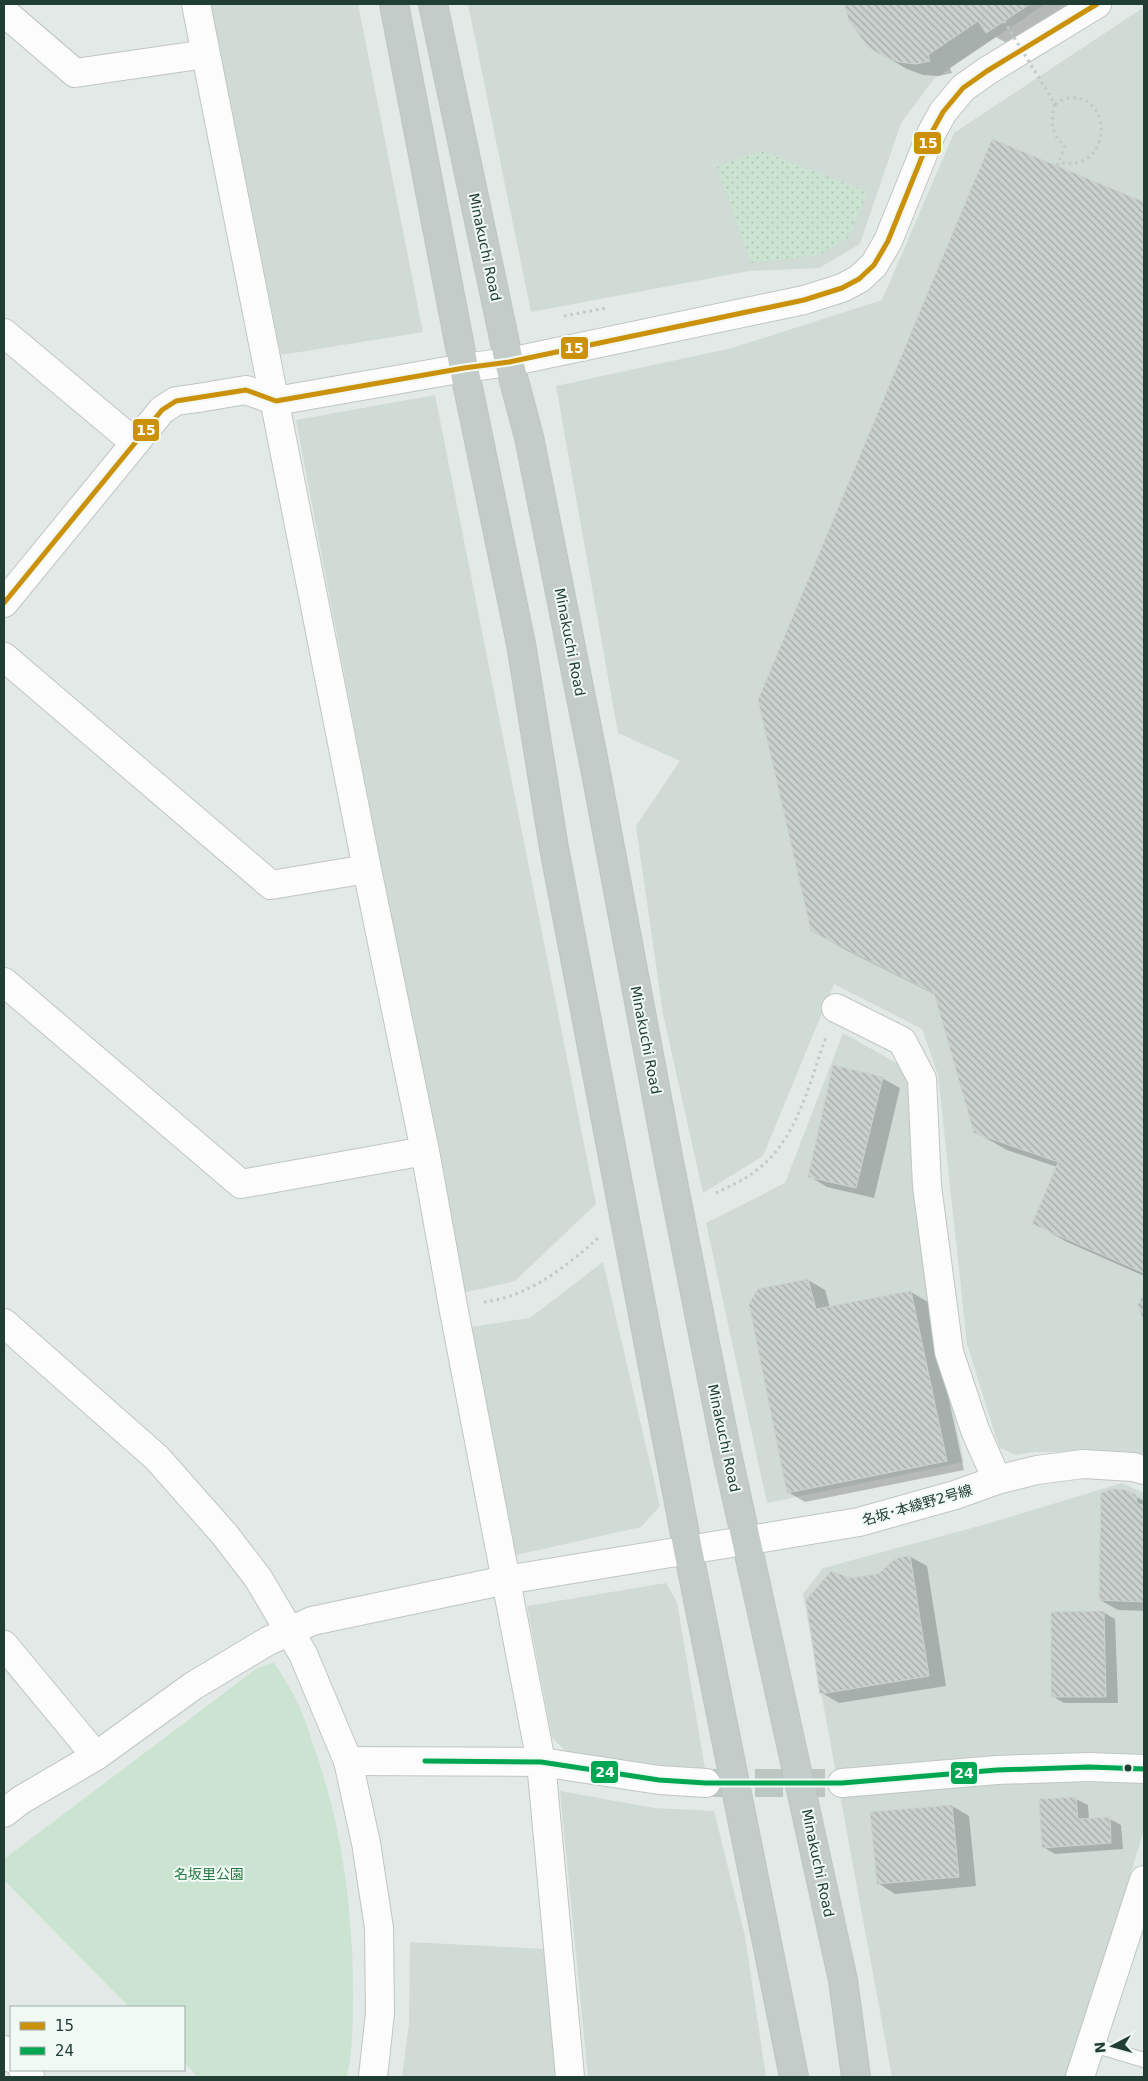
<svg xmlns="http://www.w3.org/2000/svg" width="1148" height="2081" font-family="'DejaVu Sans','Noto Sans JP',sans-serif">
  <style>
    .built { fill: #d0dbd6 }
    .grass { fill: url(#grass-dots) }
    .park { fill: #cbe4d1 }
    .shadow { fill: #0003 }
    .building { fill: url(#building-back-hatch); stroke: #cbd2cf }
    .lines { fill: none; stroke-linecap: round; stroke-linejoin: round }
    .minor-tunnel { stroke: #bcc7c2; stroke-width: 28; stroke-dasharray: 28 14; stroke-linecap: butt }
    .service-casing { stroke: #c0c6c3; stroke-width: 16 }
    .minor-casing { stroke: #c0c6c3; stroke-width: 30 }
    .tertiary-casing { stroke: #c0c6c3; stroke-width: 30 }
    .secondary-casing { stroke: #bfc7c3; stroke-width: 30 }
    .trunk-casing { stroke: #bbc5c2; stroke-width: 30 }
    .path { stroke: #c0c9c5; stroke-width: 3; stroke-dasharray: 2.5 4; stroke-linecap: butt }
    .service { stroke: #fbfcfb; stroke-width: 14 }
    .minor { stroke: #fbfcfb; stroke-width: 28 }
    .tertiary { stroke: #fbfcfb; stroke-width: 28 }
    .secondary { stroke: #fbfcfb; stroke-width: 28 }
    .trunk { stroke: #c3ccc9; stroke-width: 28 }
    .path-bridge { stroke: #c0c9c5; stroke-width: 3; stroke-dasharray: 2.5 4; stroke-linecap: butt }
    .bus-1-casing { stroke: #f1f9f4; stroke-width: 9 }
    .bus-2-casing { stroke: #f1f9f4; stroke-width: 9 }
    .bus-1 { stroke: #cc910a; stroke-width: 5 }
    .bus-2 { stroke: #00a651; stroke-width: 5 }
    .bus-dot { fill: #203e34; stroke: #f1f9f4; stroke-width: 2 }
    .labels { text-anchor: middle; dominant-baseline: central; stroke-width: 4; stroke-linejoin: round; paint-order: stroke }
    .street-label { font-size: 14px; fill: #203e34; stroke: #f1f9f4 }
    .park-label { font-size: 14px; fill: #277842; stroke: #f1f9f4 }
    .line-badge { stroke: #f1f9f4; stroke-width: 2 }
    .badge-label { font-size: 14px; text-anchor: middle; font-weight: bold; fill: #fff }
  </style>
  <defs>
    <pattern id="grass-dots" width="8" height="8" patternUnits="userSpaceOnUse" patternTransform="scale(1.25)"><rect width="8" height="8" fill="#cbe4d1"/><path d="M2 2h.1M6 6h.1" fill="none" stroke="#aec5b4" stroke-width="1.8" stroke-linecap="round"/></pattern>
    <pattern id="building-back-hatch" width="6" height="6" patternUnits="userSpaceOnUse" patternTransform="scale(1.25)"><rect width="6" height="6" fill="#cad0cd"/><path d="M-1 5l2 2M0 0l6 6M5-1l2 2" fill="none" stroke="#a4aaa7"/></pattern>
  </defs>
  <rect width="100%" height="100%" fill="#e3e9e6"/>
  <path class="built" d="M210 4H358L423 332 281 355Z
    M468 4H1045L934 79 901 123 860 244 819 268 749 271 531 312Z
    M1144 7V1454L1121 1451 1035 1452 1015 1455 999 1447 967 1344 938 1075 922 1029 834 984 763 1156 703 1193 663 1014 636 826 680 761 618 733 556 386 732 348 882 300 954 133Z
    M435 395 596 1204 515 1281 462 1293 296 420Z
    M843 1033 900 1065 911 1080 945 1372 964 1462 767 1503 706 1223 785 1183Z
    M603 1262 660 1506 641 1527 516 1555 471 1327 530 1318Z
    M1122 1483 1144 1493V1830L1068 2077H892L803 1594 823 1568 983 1525Z
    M666 1583 677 1602 705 1769 655 1768 567 1752 552 1738 527 1606Z
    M560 1791 654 1808 714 1811 745 1936 766 2077H588Z
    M410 1942 546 1949 557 2077H402L409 2024Z"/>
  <path class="grass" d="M761 151 868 192 848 238 819 255 751 263 717 167Z"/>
  <path class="park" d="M274 1662C283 1677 293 1692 300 1708 305 1720 309 1732 313 1744 340 1819 351 1896 353 1975 353 2009 354 2044 347 2077H198L184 2063V2007H129L4 1880V1859L256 1669Z"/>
  <path class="shadow" d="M847 4H1071L1010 45 996 37 950 68 952 73 939 76 923 75 907 69 883 55 849 19Z
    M993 141 1144 203V1276L1065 1241 1034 1223 1057 1167 1007 1150 975 1132 936 995 844 949 812 931Z
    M882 1078 900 1088 874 1198 827 1187 809 1176Z
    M808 1280 825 1290 830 1308 911 1292 928 1302 964 1470 805 1502 788 1492Z
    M1126 1491 1144 1501V1611L1118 1610 1100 1600Z
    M909 1556 927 1566 946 1686 839 1703 822 1693 850 1580 879 1575Z
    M1103 1612 1115 1619 1118 1703H1064L1052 1696Z
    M1076 1799 1088 1805 1089 1820 1110 1819 1121 1825 1123 1849 1055 1854 1043 1847Z
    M952 1806 969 1816 976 1886 895 1894 878 1883Z"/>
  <path class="building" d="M845 4H1030L986 33 978 21 928 55 930 61 916 64 899 62 883 56 868 47 848 19Z
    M992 139 1144 202V1273L1032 1224 1058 1162 974 1133 934 993 811 931 758 700Z
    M833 1065 883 1077 856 1188 808 1177Z
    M808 1279 816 1309 911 1291 947 1461 787 1493 749 1304 758 1289Z
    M1144 1292V1323L1138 1305Z
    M1113 1489 1127 1490 1136 1495 1137 1503 1144 1506V1602L1099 1600 1101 1493Z
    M910 1555 929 1676 820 1694 806 1600 831 1571 850 1578 878 1574 895 1559Z
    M1104 1611 1106 1697H1051V1612Z
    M1076 1797 1078 1819 1110 1817 1111 1843 1042 1848 1039 1799Z
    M952 1805 959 1877 877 1884 870 1812Z"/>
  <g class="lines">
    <path class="minor-tunnel" d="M713 1783H842"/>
    <g class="service-casing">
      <path id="service" d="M1090 2044 1144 2060"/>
    </g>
    <g class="minor-casing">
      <path id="minor" d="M196 4 367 869 425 1151 453 1306 541 1762 570 2077
        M4 12 75 73 206 54
        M4 333 134 442
        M4 603 162 410 176 401 198 398
        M4 657 271 885 367 869
        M4 982 241 1184 425 1151
        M4 1645 96 1756
        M348 1761 541 1762 659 1780 706 1783
        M842 1783 997 1770 1089 1767 1144 1769
        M4 2050 11 2058
        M23 2070 30 2077"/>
    </g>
    <g class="tertiary-casing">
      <path id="tertiary" d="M198 398 246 390 276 401 464 368 509 362 804 300 842 288 859 279 874 265 888 241 932 132 943 112 963 88 987 71 1097 4
        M836 1008 902 1041 922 1079 927 1186 949 1352 975 1430 997 1480
        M4 1323 157 1458 225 1535 258 1578 303 1654 348 1761 366 1843 379 1928 380 2013 373 2077
        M4 1813 21 1800 96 1756 193 1686 268 1641 312 1621 506 1580 859 1522 955 1495 997 1480 1037 1470 1083 1464 1133 1467 1144 1470"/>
    </g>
    <g class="secondary-casing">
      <path id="secondary" d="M1080 2077 1144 1880"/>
    </g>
    <g class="trunk-casing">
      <path id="trunk" d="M394 4 464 368 521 644 554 848 688 1550 794 2077
        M433 4 509 362 529 437 597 778 670 1167 726 1449 843 1980 856 2077"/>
    </g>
    <path class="path" d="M1055 104C1059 102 1064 98 1069 98 1114 93 1113 175 1058 162
      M1057 166 1063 151
      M564 316 607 308
      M716 1193C728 1187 742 1181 753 1173 797 1142 808 1086 826 1037
      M484 1302C528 1297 566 1267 598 1238"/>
    <use href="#service" class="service"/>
    <use href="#minor" class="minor"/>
    <use href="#tertiary" class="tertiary"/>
    <use href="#secondary" class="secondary"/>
    <use href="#trunk" class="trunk"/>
    <path class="path-bridge" d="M1004 21 1055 104C1050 121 1051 134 1065 146L1063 151"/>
    <g class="bus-1-casing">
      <path id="bus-1" d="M4 603 162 410 176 401 246 390 276 401 464 368 509 362 804 300 842 288 859 279 874 265 888 241 932 132 943 112 963 88 987 71 1097 4"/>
    </g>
    <g class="bus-2-casing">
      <path id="bus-2" d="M425 1761 541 1762 659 1780 706 1783H842L997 1770 1089 1767 1144 1769"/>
    </g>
    <use href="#bus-1" class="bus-1"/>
    <use href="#bus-2" class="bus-2"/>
  </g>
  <circle class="bus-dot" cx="1128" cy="1768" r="4.5"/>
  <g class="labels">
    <g class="street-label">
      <text transform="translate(485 247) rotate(78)">Minakuchi Road</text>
      <text transform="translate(570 642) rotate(79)">Minakuchi Road</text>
      <text transform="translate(646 1040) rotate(79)">Minakuchi Road</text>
      <text transform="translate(724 1438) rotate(78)">Minakuchi Road</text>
      <text transform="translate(917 1505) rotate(-16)">名坂･本綾野2号線</text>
      <text transform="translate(818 1863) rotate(78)">Minakuchi Road</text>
    </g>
    <g class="park-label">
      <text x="209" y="1874">名坂里公園</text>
    </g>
  </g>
  <g class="line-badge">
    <rect x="913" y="131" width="29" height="24" rx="5" fill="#cc910a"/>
    <rect x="560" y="336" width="29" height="24" rx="5" fill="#cc910a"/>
    <rect x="132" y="418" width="28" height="24" rx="5" fill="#cc910a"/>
    <rect x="590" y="1760" width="29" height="24" rx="5" fill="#00a651"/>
    <rect x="950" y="1761" width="28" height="24" rx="5" fill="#00a651"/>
  </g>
  <g class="badge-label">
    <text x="928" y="148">15</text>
    <text x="574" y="353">15</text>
    <text x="146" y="435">15</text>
    <text x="605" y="1777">24</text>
    <text x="964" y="1778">24</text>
  </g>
  <rect width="1148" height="2081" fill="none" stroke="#203e34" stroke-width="10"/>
  <rect x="10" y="2006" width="175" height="65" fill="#f1f9f4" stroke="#9daea7"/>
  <rect x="20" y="2022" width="25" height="8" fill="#cc910a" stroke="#9daea7"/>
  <text x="55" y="2031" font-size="15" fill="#203e34">15</text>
  <rect x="20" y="2047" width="25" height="8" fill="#00a651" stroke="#9daea7"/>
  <text x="55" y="2056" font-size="15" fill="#203e34">24</text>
  <g transform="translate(1113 2046) rotate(264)" stroke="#f1f9f4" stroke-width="4" paint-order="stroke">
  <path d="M0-4L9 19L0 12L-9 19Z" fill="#203e34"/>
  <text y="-8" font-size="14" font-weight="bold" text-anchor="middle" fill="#203e34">N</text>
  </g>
</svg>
